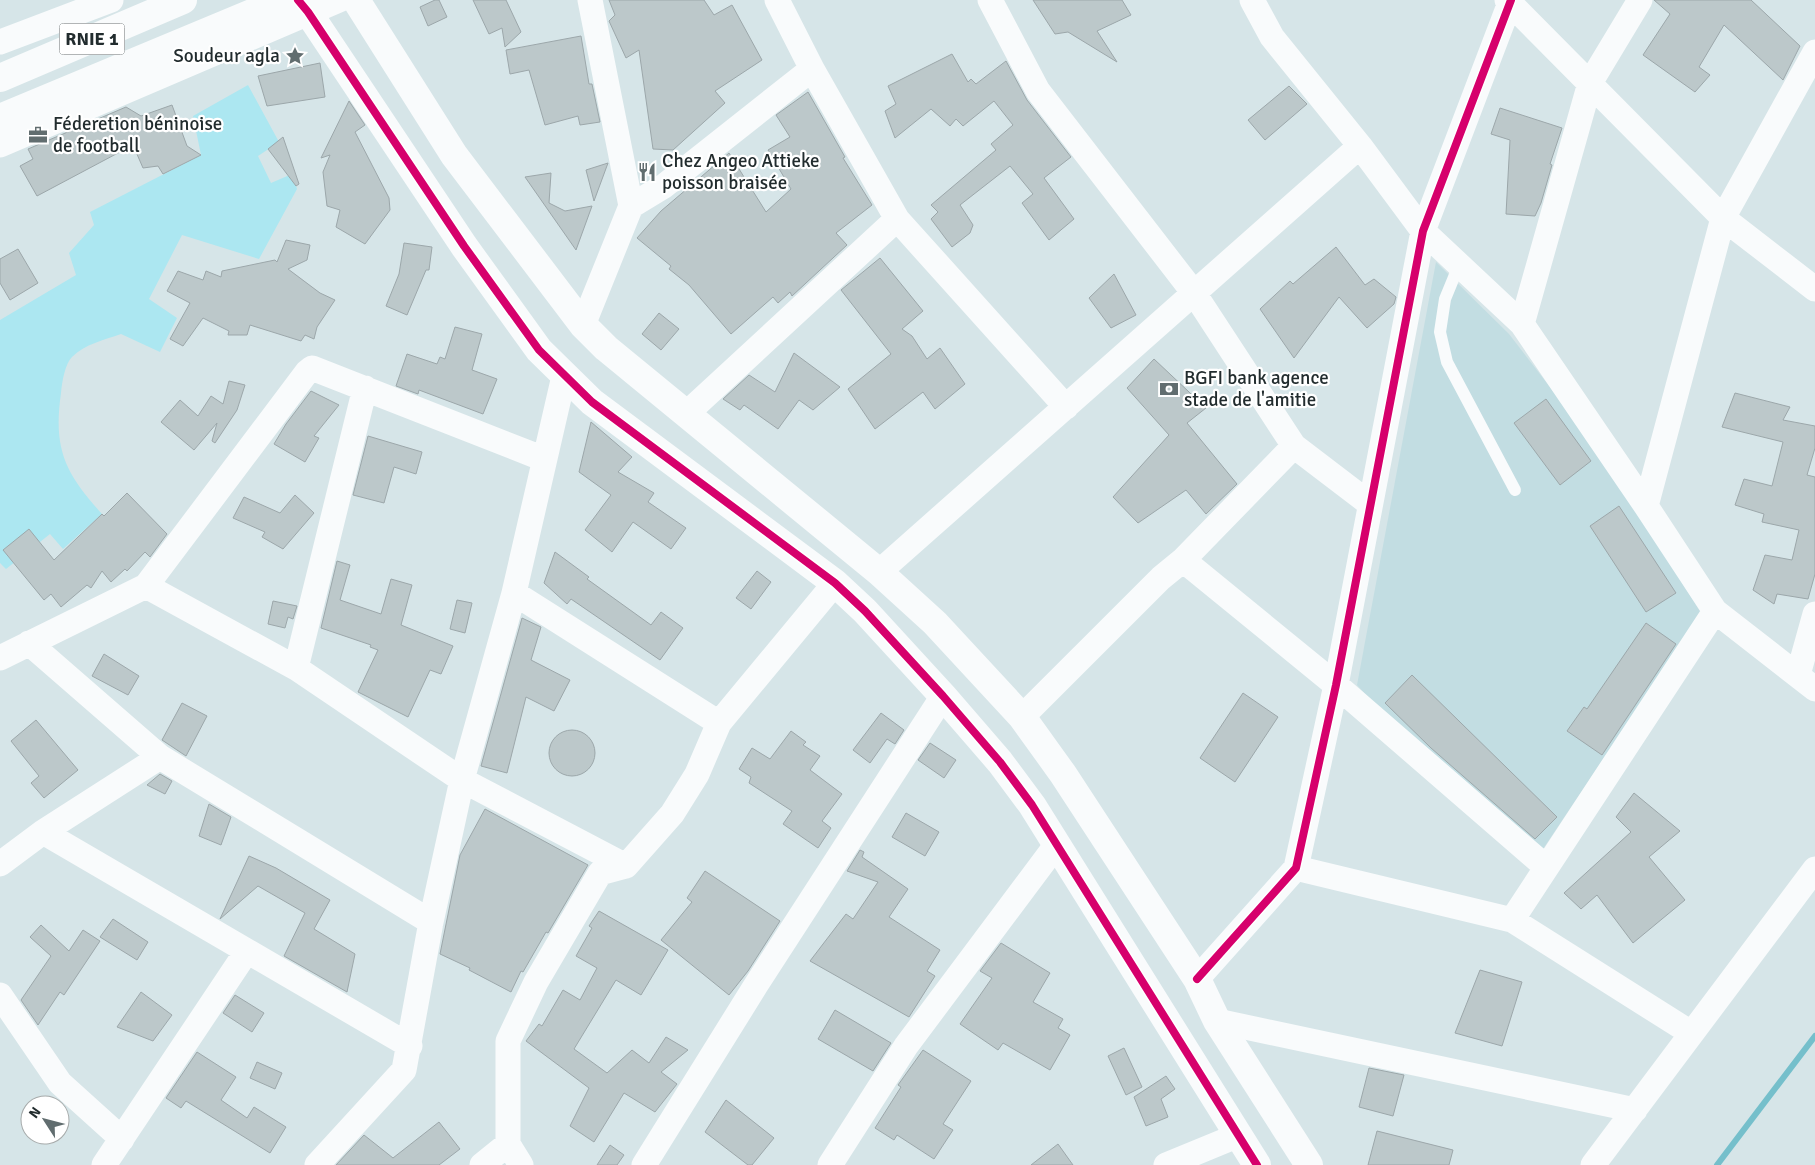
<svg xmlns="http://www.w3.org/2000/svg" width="1815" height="1165" font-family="Signika,sans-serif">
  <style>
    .built { fill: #c2dde2 }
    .green { fill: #ace7f1 }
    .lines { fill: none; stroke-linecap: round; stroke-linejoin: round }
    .stream { stroke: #75bfcb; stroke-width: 6 }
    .building { fill: #bcc8ca; stroke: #9ca7aa }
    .lane { stroke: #f9fbfc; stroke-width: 12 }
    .street { stroke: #f9fbfc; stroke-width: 25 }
    .secondary { stroke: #f9fbfc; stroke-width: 28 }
    .highway { stroke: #f9fbfc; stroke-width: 28 }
    .cycleway-casing { stroke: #fff; stroke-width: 11 }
    .cycleway { stroke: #d6006c; stroke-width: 8 }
    .labels { text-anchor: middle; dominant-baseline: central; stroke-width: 4.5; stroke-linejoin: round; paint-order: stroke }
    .shield { fill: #fff; stroke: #646b6d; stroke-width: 1 }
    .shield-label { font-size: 18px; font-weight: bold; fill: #222c2e }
    .poi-label { font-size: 19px; fill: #222c2e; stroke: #fff; text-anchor: start }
  </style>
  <rect width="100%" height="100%" fill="#d6e5e8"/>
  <path class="built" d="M1436 262 1509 334 1601 453 1701 613 1539 855 1419 755 1357 685Z"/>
  <path class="green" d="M248 85 279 142 258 156 271 183 292 174 297 189 259 259 182 235 149 299 177 318 160 352 121 334C104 340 85 344 72 357 65 364 62 382 61 393 53 449 65 473 102 514L63 549 50 534 6 569 0 563V320L76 275 69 253 94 225 90 212 201 155 193 116Z"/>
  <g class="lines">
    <path class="stream" d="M1717 1165 1815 1036"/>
  </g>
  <path class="building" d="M435 0H439L447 17 428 26 420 7Z
    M473 0H506L521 32 505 47 502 28 489 34Z
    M609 0H704L714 15 732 5 762 60 715 91 725 103 673 150 653 149 639 50 626 58 609 21 615 15Z
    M1033 0H1122L1131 15 1097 31 1117 62 1068 32 1055 34Z
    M1654 0H1751L1800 46 1783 80 1724 25 1699 67 1710 75 1695 92 1643 55 1670 14Z
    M581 36 589 84H592L600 122 580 125 578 116 545 125 529 70 510 74 506 50Z
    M952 54 968 82 971 79 976 84 1006 61 1027 100 1071 157 1044 178 1074 219 1049 240 1022 203 1033 194 1010 166 960 205 973 225 970 233 952 247 931 219 938 212 931 205 996 150 991 144 1013 125 994 101 963 126 956 119 950 126 931 109 895 138 885 111 896 104 888 86Z
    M320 63 325 97 267 106 258 76Z
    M1289 86 1307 104 1265 140 1248 120Z
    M808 92 845 157 843 158 872 205 836 233 847 245 792 296 790 292 778 303 773 297 731 334 689 285 669 269 671 266 637 238 661 211 729 153 766 212 791 189 768 150 790 137 776 115Z
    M349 101 365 125 355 132 389 198 390 210 365 244 336 227 340 210 327 206 323 172 330 155 321 158Z
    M172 105 187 146 201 155 163 174 158 166 143 168 133 145 37 196 20 166 33 159 28 149 126 107 141 116Z
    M1500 108 1562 128 1550 164 1552 165 1541 203 1535 216 1506 214 1510 140 1491 134Z
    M283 137 299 184 296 186 268 149Z
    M608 163 594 201 586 170Z
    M551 173 549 203 565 211 592 206 576 250 525 177Z
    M286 240 310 245 307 260 288 269 320 293 335 300 317 327 314 339 305 335 301 341 250 325 247 335H228L229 331 203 318 183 346 170 339 190 303 167 291 178 271 203 280 206 271 221 277 222 271 275 260 277 262Z
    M404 243 432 247 429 270H426L407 315 386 306 399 274Z
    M1336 247 1365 285 1374 279 1396 297 1394 304 1367 328 1339 297 1294 358 1260 309 1290 281 1293 284Z
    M18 249 38 283 10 300 0 283V259Z
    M880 258 923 311 902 329 912 336 927 359 940 348 965 384 935 409 923 392 875 429 848 389 891 354 841 290Z
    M1114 274 1136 315 1111 328 1089 298Z
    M659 313 679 329 661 350 642 334Z
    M455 327 482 334 472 370 497 379 483 414 419 390 418 394 396 386 407 354 437 364 440 357 445 359Z
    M794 353 840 387 813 410 799 400 778 429 744 405 740 410 723 399 749 375 775 392Z
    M1154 359 1206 408 1187 423 1237 484 1206 514 1186 490 1138 523 1113 497 1169 435 1127 388Z
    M229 381 245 385 237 410 215 443 212 441 217 423 194 450 161 422 180 400 198 416 211 396 223 404Z
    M311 391 339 405 314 436 319 438 305 462 274 444 286 424Z
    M1735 393 1790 407 1783 420 1815 426V448L1807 475 1815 477V574L1808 599 1777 594 1774 604 1753 590 1765 555 1792 560 1799 530 1762 522 1764 514 1735 505 1744 479 1772 486 1783 442 1722 427Z
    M1546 399 1591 461 1560 485 1514 423Z
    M591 422 632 457 618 472 654 493 648 502 686 528 671 549 633 522 612 552 585 530 611 495 579 472Z
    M368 436 422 452 416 474 394 467 384 503 353 495Z
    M127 493 167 534 150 557 145 552 127 571 125 569 111 582 102 571 91 588 87 585 61 607 51 594 44 600 3 550 29 529 54 560 102 514 104 516Z
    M295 495 314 513 283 549 262 537 265 532 233 518 244 497 280 513Z
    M1619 506 1676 593 1646 612 1590 526Z
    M555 552 589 577 587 579 651 625 661 612 683 628 660 660 571 599 567 604 544 583Z
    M337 561 350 565 340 600 381 614 391 579 412 585 401 625 453 646 441 674 430 670 408 717 358 692 378 650 370 647 371 645 321 628Z
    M757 571 771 582 751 609 736 598Z
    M457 600 472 603 465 633 450 629Z
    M273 601 297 606 293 619 288 617 285 628 268 624Z
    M522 618 541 627 531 660 570 680 554 711 526 697 507 773 481 766Z
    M1646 623 1676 644 1602 755 1567 731 1584 707 1587 709Z
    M104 654 139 676 128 695 92 676Z
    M1412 675 1557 817 1535 839 1431 748 1385 703Z
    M1243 693 1278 717 1235 782 1200 758Z
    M182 703 207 716 186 756 162 740Z
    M881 713 904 730 895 744 887 739 870 763 853 750Z
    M36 720 78 770 44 798 31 783 39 776 11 741Z
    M549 753a23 23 0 1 1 46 0a23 23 0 1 1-46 0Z
    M791 731 806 742 803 745 820 756 810 770 842 794 822 821 831 828 818 848 783 824 792 811 749 783 751 777 739 769 752 748 770 759Z
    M930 743 956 760 944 778 918 760Z
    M160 774 172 781 165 794 147 785Z
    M1634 793 1680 831 1649 857 1685 900 1633 943 1597 895 1581 909 1564 893 1631 832 1616 817Z
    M209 804 231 817 221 845 199 836Z
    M485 809 588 865 548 933 546 932 523 972 521 971 511 992 469 970 470 968 440 954 460 855Z
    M906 813 939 832 925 856 892 837Z
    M860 850 864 852 862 857 908 889 889 917 940 950 927 971 935 976 909 1017 810 961 846 914 853 919 878 882 847 871Z
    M249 856 276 868 330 900 314 929 355 954 347 992 284 956 305 913 258 886 220 919Z
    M705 871 780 921 748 971 729 995 661 940 692 902 687 898Z
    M599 911 668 950 641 995 616 980 574 1049 607 1073 632 1050 649 1063 666 1037 688 1050 661 1072 677 1084 655 1112 624 1093 594 1142 570 1126 589 1088 526 1041 539 1024 542 1026 563 990 580 1000 597 968 576 956 592 928 589 926Z
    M113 919 148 942 137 960 100 937Z
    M41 925 69 951 83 930 100 941 64 995 60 992 38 1025 21 1000 51 956 30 937Z
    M1001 943 1050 973 1033 1002 1063 1019 1058 1028 1070 1035 1050 1070 1003 1043 998 1050 960 1024 992 978 980 971Z
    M1480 970 1522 982 1502 1046 1455 1033Z
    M141 992 172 1015 153 1041 117 1027Z
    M235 995 264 1013 252 1032 223 1013Z
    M835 1010 891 1043 873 1071 818 1039Z
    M1124 1048 1142 1087 1126 1095 1108 1056Z
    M923 1050 971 1081 943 1124 953 1130 934 1159 897 1135 894 1140 875 1128 901 1087 898 1085Z
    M197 1052 236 1077 221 1100 247 1118 254 1107 286 1127 270 1153 186 1101 181 1108 166 1098Z
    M257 1062 282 1073 275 1089 250 1078Z
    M1369 1068 1404 1075 1393 1116 1359 1107Z
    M1166 1076 1175 1089 1161 1099 1168 1117 1146 1126 1134 1097Z
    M726 1100 774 1138 752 1165H748L705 1132Z
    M439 1122 460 1149 439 1165H336L364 1135 393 1158Z
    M1377 1131 1453 1150 1449 1165H1368Z
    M1058 1144 1073 1165H1031Z
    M610 1145 624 1155 617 1165H597Z"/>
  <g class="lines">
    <path class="lane" d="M1459 265 1445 299 1440 332 1447 362 1515 490"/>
    <path class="street" d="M777 0 812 69 897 219 1066 407
      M990 0 1038 91 1194 293 1294 446 1370 504
      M1252 0 1272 37 1360 146 1423 231 1522 324 1646 506 1715 611 1815 689
      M1507 0 1723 218 1815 289
      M0 42 111 0
      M0 145 339 0
      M631 206 664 186 812 69
      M1522 324 1590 83 1640 0
      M583 325 631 206 590 0
      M686 414 897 219
      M1646 506 1723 218 1815 52
      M1183 560 1336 685 1546 867
      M879 572 1360 146
      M146 586 296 668 462 780 626 866
      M514 593 719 723
      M29 643 160 757 431 922
      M0 658 146 586 307 372 312 368 544 459
      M296 668 365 388
      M1798 675 1815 614
      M1022 717 1161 578 1183 560 1294 446
      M43 832 410 1046
      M0 864 43 832 160 757
      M1296 868 1512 920 1691 1033
      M1512 920 1715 611
      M1197 979 1296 868 1336 685 1423 231 1511 0
      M0 995 60 1083 122 1139
      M1217 1021 1635 1110
      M104 1165 247 951
      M317 1165 404 1070 431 922 462 780 514 593 564 376
      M482 1165 508 1144
      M521 1165 508 1144V1041L536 982 600 873 626 866 672 814 697 774 719 723 835 583
      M644 1165 756 985 943 696
      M830 1165 906 1046 1057 844
      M1166 1165 1239 1135
      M1593 1165 1815 869"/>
    <path class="secondary" d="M298 0 308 12 464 246 539 350 592 402 835 583 865 611 943 696 1000 762 1032 805 1257 1165
      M356 0 454 155 583 325 606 348 879 572 935 623 1022 717 1063 774 1197 979 1217 1021 1309 1165"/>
    <path class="highway" d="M0 78 183 0
      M0 118 283 0"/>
    <g class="cycleway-casing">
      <path id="cycleway" d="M298 0 308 12 464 246 539 350 592 402 835 583 865 611 943 696 1000 762 1032 805 1257 1165
        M1197 979 1296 868 1336 685 1423 231 1511 0"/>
    </g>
    <use href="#cycleway" class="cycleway"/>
  </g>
  <defs>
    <g id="sight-bare" transform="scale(1.5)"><path d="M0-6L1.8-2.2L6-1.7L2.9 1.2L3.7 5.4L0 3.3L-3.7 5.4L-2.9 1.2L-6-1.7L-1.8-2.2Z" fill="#616d6f" stroke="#fff" stroke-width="2.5" paint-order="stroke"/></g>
    <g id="office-bare" transform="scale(1.5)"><path d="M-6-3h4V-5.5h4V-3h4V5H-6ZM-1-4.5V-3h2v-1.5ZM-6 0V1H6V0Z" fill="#616d6f" stroke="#fff" stroke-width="2.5" paint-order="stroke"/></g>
    <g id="restaurant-bare" transform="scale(1.5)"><path d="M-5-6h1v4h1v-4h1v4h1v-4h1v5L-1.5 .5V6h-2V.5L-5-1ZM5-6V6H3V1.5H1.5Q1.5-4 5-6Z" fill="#616d6f" stroke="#fff" stroke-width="2.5" paint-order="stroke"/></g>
    <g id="bank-bare" transform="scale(1.5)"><path d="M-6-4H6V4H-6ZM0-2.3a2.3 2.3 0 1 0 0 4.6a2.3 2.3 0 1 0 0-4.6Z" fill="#616d6f" stroke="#fff" stroke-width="2.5" paint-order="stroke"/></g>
  </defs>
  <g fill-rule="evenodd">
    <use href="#sight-bare" x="295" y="56"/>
    <use href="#office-bare" x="38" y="135"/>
    <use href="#restaurant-bare" x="647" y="172"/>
    <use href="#bank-bare" x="1169" y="389"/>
  </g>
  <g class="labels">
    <rect class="shield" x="59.5" y="23.5" width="65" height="31" rx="4"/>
    <g class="shield-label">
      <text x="92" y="39">RNIE 1</text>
    </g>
    <g class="poi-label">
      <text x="280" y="56" text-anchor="end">Soudeur agla</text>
      <text x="53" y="124">Féderetion béninoise<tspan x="53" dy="22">de football</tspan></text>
      <text x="662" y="161">Chez Angeo Attieke<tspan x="662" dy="22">poisson braisée</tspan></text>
      <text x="1184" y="378">BGFI bank agence<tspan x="1184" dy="22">stade de l'amitie</tspan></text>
    </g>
  </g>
  <g transform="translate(45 1120) rotate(306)"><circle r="24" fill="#ffffff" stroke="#a7abab"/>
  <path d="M0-4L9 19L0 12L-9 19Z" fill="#616d6f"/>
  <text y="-8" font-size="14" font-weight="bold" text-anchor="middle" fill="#222c2e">N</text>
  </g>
</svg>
